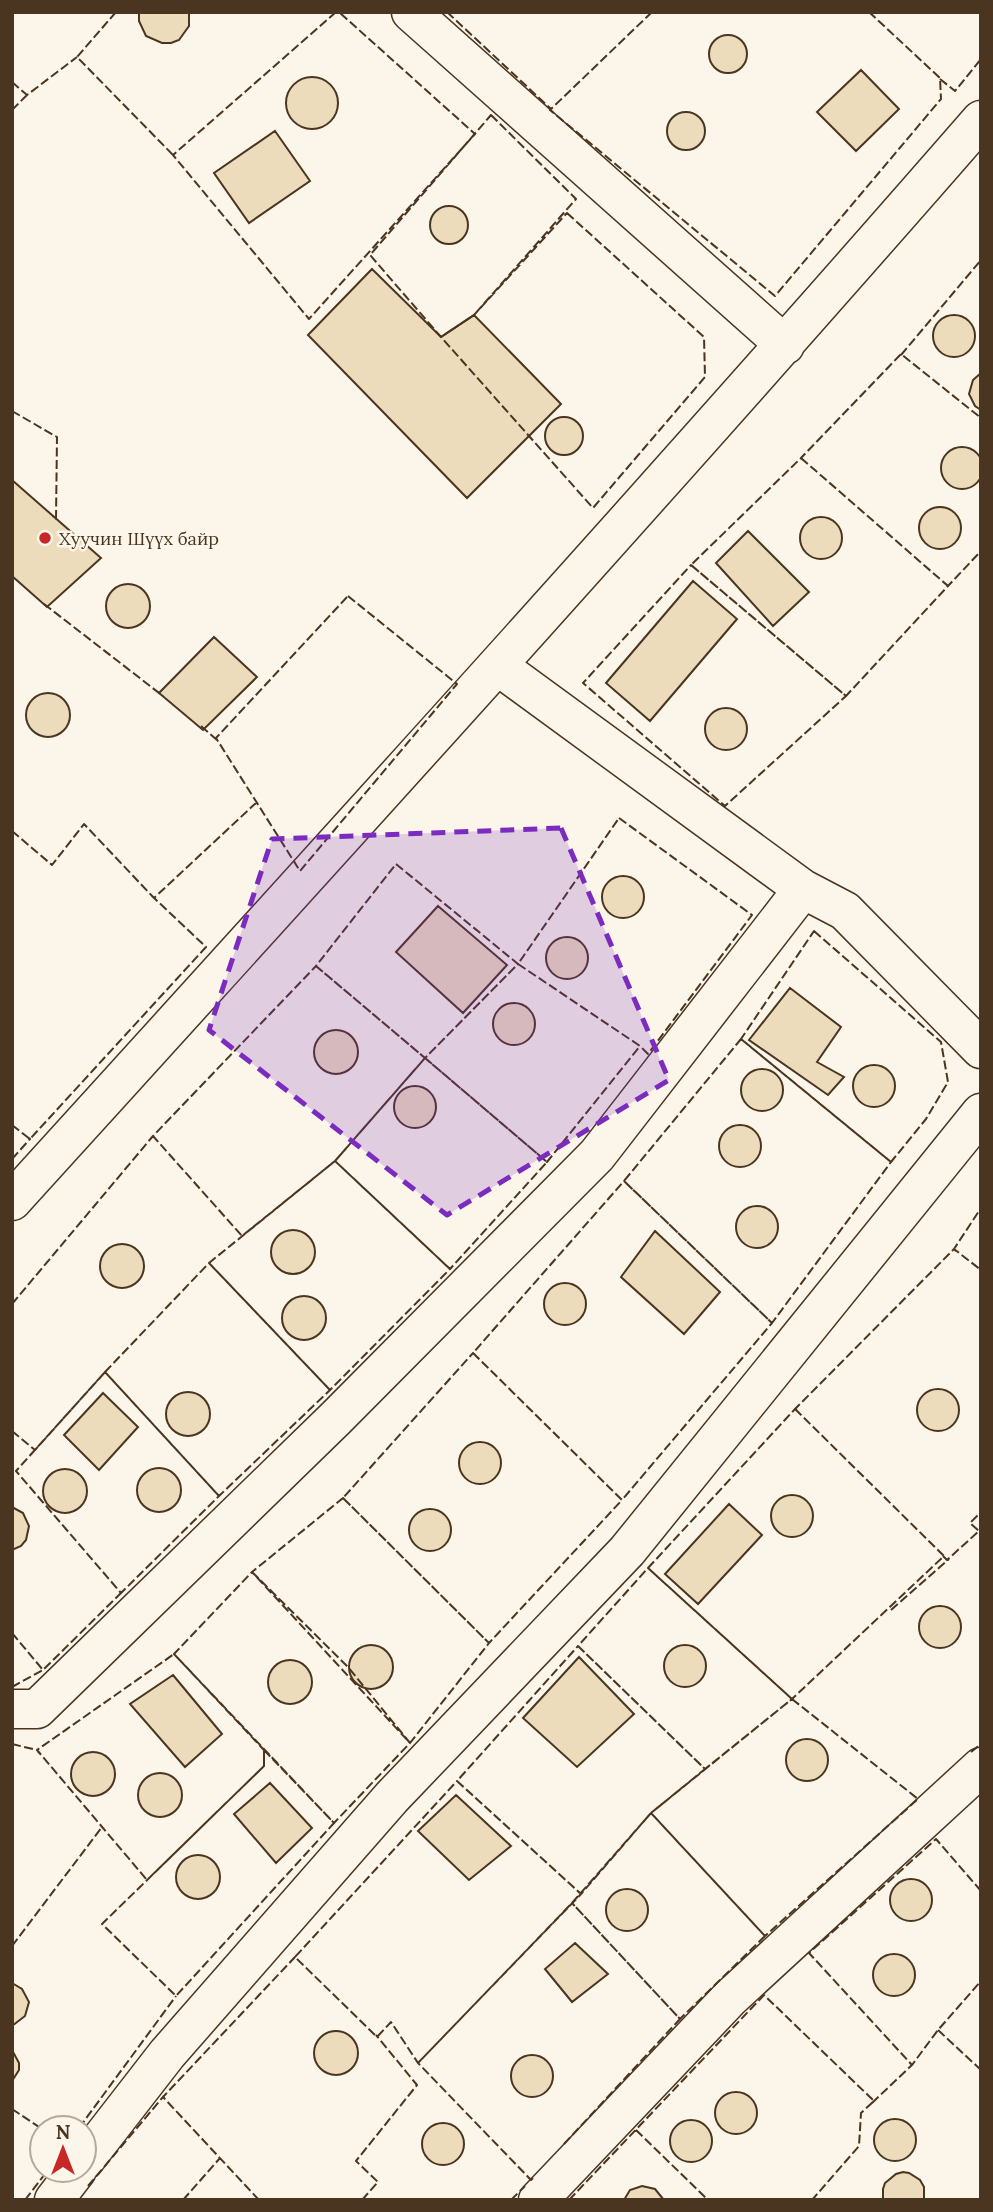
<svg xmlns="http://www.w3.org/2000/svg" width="993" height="2212" font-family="Lora,serif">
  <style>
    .building { fill: #ecdcbc; stroke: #4a3520; stroke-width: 2 }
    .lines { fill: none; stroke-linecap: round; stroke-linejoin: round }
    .minor-casing { stroke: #4a3520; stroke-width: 41 }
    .minor { stroke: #fbf6e9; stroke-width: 38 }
    .fence { stroke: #4a3520; stroke-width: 2; stroke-dasharray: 9 3.5; stroke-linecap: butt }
    .marked { fill: #7b2cbf; fill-opacity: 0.2; stroke: #7b2cbf; stroke-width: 5; stroke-dasharray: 14 9; stroke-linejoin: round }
    .poi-dot { fill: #c62828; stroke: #fbf6e9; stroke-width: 2.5 }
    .labels { text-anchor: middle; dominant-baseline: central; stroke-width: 5; stroke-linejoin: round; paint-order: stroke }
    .poi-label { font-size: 18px; fill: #4a3520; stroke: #fbf6e9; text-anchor: start }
  </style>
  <rect width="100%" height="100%" fill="#fbf6e9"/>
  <path class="building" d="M139 12H189V26L179 40 171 43H162L146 36 139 21Z
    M709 54a19 19 0 1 1 38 0a19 19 0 1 1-38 0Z
    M861 70 899 109 856 151 817 112Z
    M286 103a26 26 0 1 1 52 0a26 26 0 1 1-52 0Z
    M667 131a19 19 0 1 1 38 0a19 19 0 1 1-38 0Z
    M275 131 310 181 249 223 214 173Z
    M430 225a19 19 0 1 1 38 0a19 19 0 1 1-38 0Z
    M372 269 441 337 474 315 561 404 467 498 308 335Z
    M933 336a21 21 0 1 1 42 0a21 21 0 1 1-42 0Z
    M981 373V410L975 406 969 394 973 380Z
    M545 436a19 19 0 1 1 38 0a19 19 0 1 1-38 0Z
    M941 468a21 21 0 1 1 42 0a21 21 0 1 1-42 0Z
    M12 480 101 558 47 607 12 576Z
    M919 528a21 21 0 1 1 42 0a21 21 0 1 1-42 0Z
    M800 538a21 21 0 1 1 42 0a21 21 0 1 1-42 0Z
    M748 531 809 592 773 626 716 563Z
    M693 581 737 619 650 721 606 683Z
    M106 606a22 22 0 1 1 44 0a22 22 0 1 1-44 0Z
    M214 637 257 677 203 730 159 693Z
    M26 715a22 22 0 1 1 44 0a22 22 0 1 1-44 0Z
    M705 729a21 21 0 1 1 42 0a21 21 0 1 1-42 0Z
    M602 897a21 21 0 1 1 42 0a21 21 0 1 1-42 0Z
    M438 906 507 965 463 1013 396 952Z
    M546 958a21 21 0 1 1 42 0a21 21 0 1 1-42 0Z
    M790 988 841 1027 817 1062 844 1077 828 1095 749 1040Z
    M493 1024a21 21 0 1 1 42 0a21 21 0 1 1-42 0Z
    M314 1052a22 22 0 1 1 44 0a22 22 0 1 1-44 0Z
    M853 1086a21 21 0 1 1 42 0a21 21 0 1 1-42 0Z
    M741 1090a21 21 0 1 1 42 0a21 21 0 1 1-42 0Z
    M394 1107a21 21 0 1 1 42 0a21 21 0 1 1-42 0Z
    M719 1146a21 21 0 1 1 42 0a21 21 0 1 1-42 0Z
    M736 1227a21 21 0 1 1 42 0a21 21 0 1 1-42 0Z
    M271 1252a22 22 0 1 1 44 0a22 22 0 1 1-44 0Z
    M655 1231 720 1292 684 1334 621 1277Z
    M100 1266a22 22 0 1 1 44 0a22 22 0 1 1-44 0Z
    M544 1304a21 21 0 1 1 42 0a21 21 0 1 1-42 0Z
    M282 1318a22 22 0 1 1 44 0a22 22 0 1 1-44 0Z
    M917 1410a21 21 0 1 1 42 0a21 21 0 1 1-42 0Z
    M166 1414a22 22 0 1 1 44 0a22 22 0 1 1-44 0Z
    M103 1393 138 1427 99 1470 64 1435Z
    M459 1463a21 21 0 1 1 42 0a21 21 0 1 1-42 0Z
    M137 1490a22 22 0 1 1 44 0a22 22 0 1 1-44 0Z
    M43 1491a22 22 0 1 1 44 0a22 22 0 1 1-44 0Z
    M771 1516a21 21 0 1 1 42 0a21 21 0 1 1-42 0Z
    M729 1504 762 1535 698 1604 665 1574Z
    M12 1507 23 1513 29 1526 26 1540 21 1546 12 1550Z
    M409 1530a21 21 0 1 1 42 0a21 21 0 1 1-42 0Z
    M919 1627a21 21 0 1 1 42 0a21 21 0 1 1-42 0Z
    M349 1667a22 22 0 1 1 44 0a22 22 0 1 1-44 0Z
    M664 1666a21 21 0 1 1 42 0a21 21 0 1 1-42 0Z
    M579 1657 634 1714 577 1767 523 1718Z
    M268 1682a22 22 0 1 1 44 0a22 22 0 1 1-44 0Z
    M173 1675 222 1734 185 1767 130 1704Z
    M786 1760a21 21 0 1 1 42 0a21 21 0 1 1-42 0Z
    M71 1774a22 22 0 1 1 44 0a22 22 0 1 1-44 0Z
    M138 1795a22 22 0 1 1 44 0a22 22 0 1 1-44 0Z
    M270 1783 312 1828 276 1863 234 1814Z
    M456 1795 511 1846 469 1880 418 1831Z
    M176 1877a22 22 0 1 1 44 0a22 22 0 1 1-44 0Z
    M890 1900a21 21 0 1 1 42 0a21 21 0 1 1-42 0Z
    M606 1910a21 21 0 1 1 42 0a21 21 0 1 1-42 0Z
    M575 1943 608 1974 572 2002 545 1969Z
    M873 1975a21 21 0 1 1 42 0a21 21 0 1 1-42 0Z
    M12 1983 22 1989 29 2002 25 2016 12 2026Z
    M314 2053a22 22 0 1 1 44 0a22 22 0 1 1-44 0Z
    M12 2050 19 2063V2070L12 2081Z
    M511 2076a21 21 0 1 1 42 0a21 21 0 1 1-42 0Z
    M715 2113a21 21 0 1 1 42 0a21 21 0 1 1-42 0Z
    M874 2140a21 21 0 1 1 42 0a21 21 0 1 1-42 0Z
    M670 2141a21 21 0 1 1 42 0a21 21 0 1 1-42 0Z
    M422 2144a21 21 0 1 1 42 0a21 21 0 1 1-42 0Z
    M903 2172 909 2173 920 2180 924 2187V2200H883V2189L885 2183 896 2174Z
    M642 2186 655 2189 664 2200H624L630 2190Z"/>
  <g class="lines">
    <g class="minor-casing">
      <path id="minor" d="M411 12 785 345
        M498 666 803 889 845 911 981 1049
        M12 1201C337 843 663 485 981 120
        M12 1709H37L336 1418 597 1155 803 889
        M84 2161 167 2054 392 1797 627 1551 981 1113
        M54 2200 77 2170
        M538 2200 730 1998 981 1767"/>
    </g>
    <use href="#minor" class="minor"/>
    <path class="fence" d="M116 12 77 57 173 155 175 153
      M336 12 173 155 309 319 475 134 339 12
      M447 12 551 109
      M652 12 550 110 775 296 941 99 940 78 869 12
      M940 79 955 91 981 59
      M12 82 27 95 77 57
      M12 110 27 95 26 94
      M491 115 576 199 474 315 441 337 370 255Z
      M567 213 704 337 705 377 593 508 441 337 474 315Z
      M901 355 981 260
      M12 411 57 437 56 519 53 516
      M801 458 948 586 846 696 691 565Z
      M803 460 801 458 901 354 981 418
      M691 565 846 696 725 806 583 683Z
      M946 584 948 586 981 551
      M348 596 457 684 300 871 216 738Z
      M44 604 163 696
      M201 726 217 740
      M619 818 752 915 648 1054 640 1046 518 964Z
      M12 831 52 865 84 824 154 898 257 802
      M396 864 518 964 425 1058 316 966Z
      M814 931 941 1042 948 1082 926 1119 891 1162 741 1039Z
      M518 964 640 1046 547 1162 425 1058Z
      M316 966 425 1058 335 1161 242 1236 153 1136Z
      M741 1039 891 1162 772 1323 624 1181Z
      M425 1058 547 1162 450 1269 335 1161Z
      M12 1125 30 1139 206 947 152 896
      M12 1159 30 1139 29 1138
      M624 1181 772 1323 622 1500 473 1353Z
      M956 1251 954 1249 981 1208
      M12 1304 153 1136 155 1139
      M473 1353 622 1500 489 1643 343 1498Z
      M105 1372 219 1496 121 1593 16 1471Z
      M330 1390 209 1263 335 1161 450 1269 330 1390 219 1496 105 1372 209 1263 330 1390
      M795 1409 944 1556 792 1699 648 1568Z
      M797 1410 795 1409 954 1249 981 1270
      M12 1431 35 1450 106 1371
      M343 1498 489 1643 410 1743 252 1572Z
      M943 1556 947 1560 979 1531 970 1523 981 1512
      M648 1568 792 1699 705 1769 578 1646Z
      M252 1572 348 1667 410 1743 334 1823 174 1654Z
      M891 1610 949 1559
      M12 1633 43 1670 121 1593
      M578 1646 705 1769 651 1813 581 1894 457 1781Z
      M174 1654 264 1750V1766L147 1880 37 1750Z
      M12 1687 43 1670 41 1668
      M792 1699 918 1799 765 1936 651 1813Z
      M12 1744 37 1750 39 1753
      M264 1750 334 1823 176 1996 102 1924 264 1766Z
      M971 1752 981 1744
      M457 1781 581 1894 418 2063 391 2022 377 2037 295 1957Z
      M981 1891 936 1839 809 1953 912 2065 938 2030 981 1981
      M12 1946 102 1827
      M938 2030 981 2070
      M872 2103 913 2064
      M12 2109 42 2129
      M79 2128 176 1996
      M636 2130 708 2200
      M564 2144 680 2019 572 1903
      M533 2178 531 2180 418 2063 572 1903 651 1813 765 1936 680 2019 572 1903
      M88 2186 163 2097 165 2099
      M25 2200 48 2170
      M183 2200 220 2158
      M259 2200 163 2097 295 1957 298 1960
      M362 2200 378 2182 356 2161 417 2085 376 2035
      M511 2200 525 2186
      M569 2200 764 1995 874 2101 861 2113 859 2146 812 2200"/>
  </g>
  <path class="marked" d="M561 828 669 1080 447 1215 209 1030 272 839Z"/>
  <circle class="poi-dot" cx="45" cy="538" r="7"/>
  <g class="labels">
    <g class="poi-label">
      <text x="59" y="538">Хуучин Шүүх байр</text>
    </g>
  </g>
  <rect width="993" height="2212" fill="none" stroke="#4a3520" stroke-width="28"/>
  <g transform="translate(63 2149)"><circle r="33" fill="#fbf6e9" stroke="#b4a999" stroke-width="2"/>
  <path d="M0-5L12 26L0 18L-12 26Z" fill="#c62828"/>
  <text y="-10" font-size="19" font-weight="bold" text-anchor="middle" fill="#4a3520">N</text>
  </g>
</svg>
